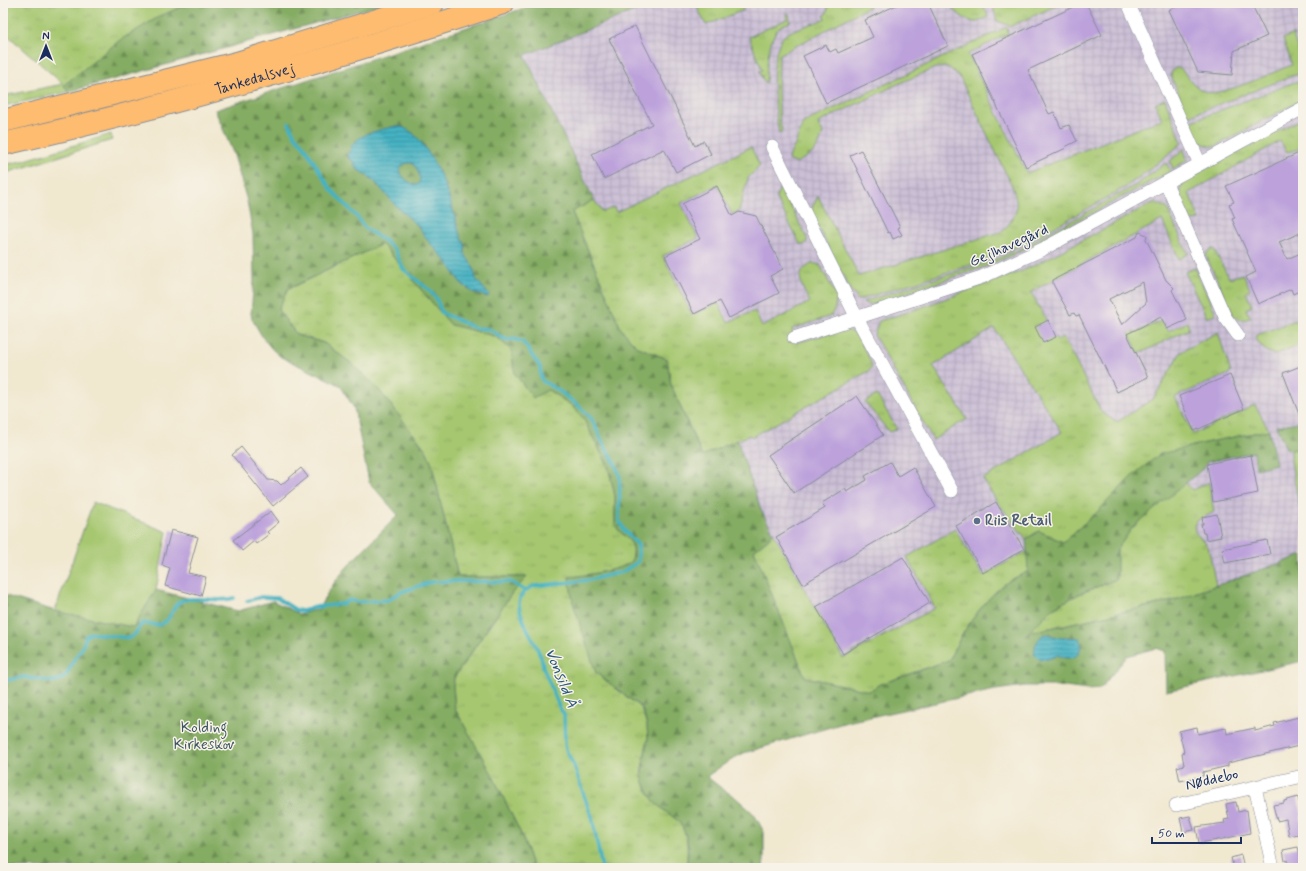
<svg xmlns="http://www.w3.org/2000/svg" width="1306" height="871" font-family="Mynerve,sans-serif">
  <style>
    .industrial { fill: url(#industrial-grid) }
    .grass { fill: url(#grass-tufts); stroke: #607b67 }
    .forest { fill: url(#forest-firs); stroke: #506e60 }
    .park { fill: #a6c770; stroke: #607b67 }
    .water { fill: url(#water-rules); stroke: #307090; fill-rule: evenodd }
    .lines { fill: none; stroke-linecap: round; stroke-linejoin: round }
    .stream { stroke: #45b2c2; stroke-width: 3.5 }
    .building { fill: #bca1db; fill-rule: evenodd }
    .minor-casing { stroke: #868c97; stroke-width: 14 }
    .trunk-casing { stroke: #868c97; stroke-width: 24 }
    .minor { stroke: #fff; stroke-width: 13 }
    .trunk { stroke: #fdbc70; stroke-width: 22 }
    .service-dot { fill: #5c6f8a; stroke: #f7f3e8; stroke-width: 1.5 }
    .labels { text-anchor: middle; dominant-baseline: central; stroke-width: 3; stroke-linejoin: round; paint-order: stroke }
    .street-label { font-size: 15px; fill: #1b2f5e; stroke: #f7f3e8 }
    .service-label { font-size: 15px; font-weight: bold; fill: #4e5e75; stroke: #f7f3e8; text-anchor: start }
    .park-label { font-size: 15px; fill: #3e5562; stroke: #f7f3e8 }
    .water-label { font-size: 16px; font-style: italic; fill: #28567c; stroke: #f7f3e8 }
  </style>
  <defs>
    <pattern id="industrial-grid" width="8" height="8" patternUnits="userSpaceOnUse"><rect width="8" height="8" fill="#cbbfd5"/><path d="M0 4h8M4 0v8" fill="none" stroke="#aea4b9"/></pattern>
    <pattern id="grass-tufts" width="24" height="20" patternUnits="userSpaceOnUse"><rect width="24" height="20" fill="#a6c770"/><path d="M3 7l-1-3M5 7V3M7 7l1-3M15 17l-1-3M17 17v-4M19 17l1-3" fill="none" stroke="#8eab63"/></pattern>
    <pattern id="forest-firs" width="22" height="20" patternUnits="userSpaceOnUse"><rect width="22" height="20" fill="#84ac62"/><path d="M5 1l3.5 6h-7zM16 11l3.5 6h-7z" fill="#6b8c54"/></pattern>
    <pattern id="water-rules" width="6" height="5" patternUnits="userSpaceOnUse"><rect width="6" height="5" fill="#45b2c2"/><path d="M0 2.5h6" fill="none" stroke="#3991a1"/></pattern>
  </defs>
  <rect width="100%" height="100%" fill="#f7f3e8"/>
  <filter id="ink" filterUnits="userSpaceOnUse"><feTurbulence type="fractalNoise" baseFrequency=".025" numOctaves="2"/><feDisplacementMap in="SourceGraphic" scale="8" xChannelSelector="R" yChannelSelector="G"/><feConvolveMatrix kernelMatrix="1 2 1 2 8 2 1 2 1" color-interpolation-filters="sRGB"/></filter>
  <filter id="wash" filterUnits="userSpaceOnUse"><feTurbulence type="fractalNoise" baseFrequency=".012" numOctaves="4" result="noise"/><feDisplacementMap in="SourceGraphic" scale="16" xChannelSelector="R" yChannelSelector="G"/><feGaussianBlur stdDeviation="0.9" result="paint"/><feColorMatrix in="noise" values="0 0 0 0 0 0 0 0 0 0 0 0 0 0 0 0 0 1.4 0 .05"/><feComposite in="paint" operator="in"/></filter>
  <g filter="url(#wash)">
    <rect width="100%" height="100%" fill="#f1e8d0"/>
    <path class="industrial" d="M654 3H1303V555L1172 601 881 684 805 677 772 532 761 510 737 441 702 456 524 55Z"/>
    <path class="grass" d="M3 3H191L160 16 64 85 68 92 3 106V96L63 84 3 31Z
      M695 3H717V5L721 7 723 3 728 5 729 3C735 3 741 5 744 10L706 25Z
      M828 3H876L779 55 778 93 780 124 782 129 781 133H779C775 111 767 51 785 35 794 28 814 24 825 19L824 15 827 13Z
      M946 3H981C984 8 989 13 987 18 984 19 980 21 977 22 966 23 954 10 946 3Z
      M992 3H1062L1011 26 997 21Z
      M786 12 789 14 790 22C787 23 783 25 781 26 767 37 767 68 766 83L763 80 759 71 762 70 749 37 787 19Z
      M1007 27 1008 34 968 54 1027 173 1162 119 1155 103 1165 99 1182 143 1150 169 1124 188 1026 243 977 263 858 300 851 291 813 217 811 210 818 196 859 276 1003 231C1018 213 1019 210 1013 188L959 76 948 67 935 68 898 84 818 123 823 133C817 152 813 154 796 163L789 161 788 158 795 145 803 123Z
      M1293 34C1296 47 1303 60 1303 72L1188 116 1171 76V73L1175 68 1179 67C1188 75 1194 89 1207 92 1222 97 1275 71 1292 65L1283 39Z
      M1303 79V99L1216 146C1198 147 1196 136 1190 122Z
      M1303 118V148L1287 152 1280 141 1189 193 1200 220 1191 221C1183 205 1172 193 1187 179Z
      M111 134 112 140 3 174V165L22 161Z
      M751 147 760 166 748 178 739 211 732 214 717 185 681 203 698 238 663 256 692 315 718 303 728 322 755 311 762 327 810 302C804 290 793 276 808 266 812 263 815 263 820 265L837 297 835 308 831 316 792 329 796 343 837 331 848 330 856 334 870 360 872 367 869 371 752 437 750 435 702 456 671 385 667 359 636 346 621 329 572 212 594 200 603 212 614 207 616 212Z
      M1184 149 1187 160 1173 169 1170 161Z
      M1166 163 1171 171 1021 251 987 266 874 304H866L863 302 991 261 1022 248 1136 185Z
      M779 189 783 191 807 238V242L804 245 800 244 776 198Z
      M1155 202 1167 208 1188 254 1179 259 1162 220 1031 292 1057 340 1063 337 1102 413 1117 422 1154 398 1181 352 1218 332 1231 373 1175 397 1193 434 1255 405 1269 430 1209 442 1095 514 1063 542 1039 531 1026 539 996 500 983 479 1062 432 994 328 933 366 967 419 933 440 874 335 879 321 911 311 1025 270Z
      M382 244 451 324 497 337 511 350 515 374 548 390 571 405 583 418 608 466 615 496V525C619 533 628 537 632 544 634 549 634 558 630 562 623 570 580 576 569 578L596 673 641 708 647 725 648 738 642 769V777L648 792C677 819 692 824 686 868H533L522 836 492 775 455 709 453 686 454 678 512 593 526 577H458L431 461 426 450 379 390 351 363 324 343 297 335 278 310 288 289Z
      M1214 249 1229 278 1243 274 1250 289 1246 292 1252 306 1246 309 1251 318C1244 320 1240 320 1234 316L1206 256 1208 251Z
      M1195 268 1216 314 1207 318 1185 272Z
      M1296 320 1301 329 1303 328V343L1275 355 1266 351 1255 339 1257 335Z
      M1161 321 1168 331 1187 322 1189 329 1145 351 1138 352 1128 331 1132 328 1134 333Z
      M877 395 897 429 889 432 865 402Z
      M1303 448V505L1299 506 1291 461V450Z
      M1185 482 1192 490 1209 482 1214 512 1198 520 1194 525 1195 532 1208 546 1216 585 1172 601 1027 633 1053 608 1079 594 1116 579 1117 549 1133 527Z
      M955 529 983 576 1027 551 1029 571C1020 576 1009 580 1001 587 981 604 960 635 949 660L881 684 869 691 805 677 754 550 769 538 773 532 843 658 935 608 907 557Z"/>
    <path class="forest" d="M191 3H387L68 92 64 85 120 40 160 16Z
      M539 3H654L525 55 594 200 572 212 621 329 636 346 667 359 671 385 702 456 737 440 761 510 773 532 769 538 754 550 805 677 869 691 881 684 949 660C960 635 980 605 1001 587 1008 580 1020 576 1028 571L1026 539 1039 531 1063 542 1095 514 1132 476 1160 454 1209 442 1269 430 1276 464 1256 469 1254 452 1207 462 1205 467 1133 527 1117 549V579L1079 594 1053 608 1028 633 1172 601 1303 555V661L1166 691 1165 651 1156 648 1127 656 1100 689 1087 690 1058 686H1025L995 690 847 722 744 753 732 759 710 774 707 777 724 790 735 797 754 814 764 832V860L763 868H686L688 854 687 838 682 826 678 821 656 804 648 792 645 785 642 777V769L648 738 647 725 642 708 596 673 573 603 569 577C580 576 623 570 630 562 634 558 634 549 632 544 628 537 619 533 615 525V496L608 466 583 418 571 405 548 390 533 398 515 374 511 350 497 337 451 325 382 244 288 289 278 310 297 335 324 343 351 363 379 390 426 450 431 461 458 577H527L512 593 459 670 454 678 453 686 455 709 492 774 522 836 533 868H3V595L55 611 132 627 156 590 238 611 273 601 299 614 319 609C335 573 371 543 398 515L369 482 354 408 340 385 281 357 272 349 263 338 252 319 251 313 254 281 253 234 247 201 234 155 215 110 432 39Z
      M1303 421V448L1291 450 1286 448 1276 426Z"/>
    <path class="park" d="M93 502 167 532 156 590 133 627 55 611Z"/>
    <path class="water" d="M396 126C408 127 417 136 423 145 439 167 445 185 453 210 456 221 459 235 465 245V254L473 267 476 279 489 295 488 297 474 293 461 283 446 261 429 242 418 226 395 205 377 184 367 175 358 170 355 166 354 162 348 158C350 133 378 131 396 126ZM408 163H412C418 168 421 177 419 184L415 185C405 181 391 168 408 163Z
      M1044 634C1050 634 1055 637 1061 638 1067 638 1073 637 1079 638 1084 646 1079 659 1068 658 1065 658 1061 656 1058 655 1049 659 1044 662 1035 656 1033 648 1037 639 1044 634Z"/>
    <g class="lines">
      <path class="stream" d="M289 123 295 136 304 146 330 188 357 217 365 228 386 242 395 250 403 269 428 289 436 298 442 313 475 328 489 329 506 340 514 339 523 342 540 367 541 379 544 382 558 390 580 407 591 418 605 447 614 461 620 476 619 520 624 530 638 545V562L622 572 589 580 534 586C496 600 543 643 543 667L560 709 564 714 565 745 567 752 574 766 589 810 592 816 602 868
        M247 601 261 597 277 598 296 610 303 611 315 607 342 604 350 600 357 602 388 600 401 592 431 582 448 581 511 582 524 590
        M3 681 23 677 49 681H57L63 678 67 674 75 658 82 648 86 636 91 633 129 638 135 634 142 623C147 623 153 625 158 625 173 623 171 602 184 600 200 596 219 603 234 598"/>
    </g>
    <g id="blocks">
      <path class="building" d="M901 3H928L948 46 826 103 810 68H809L803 56 826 45 830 52 836 49 838 53 873 37 865 20Z
        M1082 3H1086L1102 35 1028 70 1049 114 1054 112 1061 128 1069 125 1077 141 1065 147 1066 148 1026 167 972 54Z
        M1177 3H1251L1267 36 1234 51 1232 75 1198 72 1169 10 1178 6Z
        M635 26 695 146 704 141 711 154 676 172 664 149 604 179 592 154 652 124 609 39Z
        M861 150 900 227 898 228 902 235 893 239 890 232 888 233 850 155Z
        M1299 153 1300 154 1303 153V232L1279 242 1287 259 1303 252V289L1293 294 1291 289 1258 304 1246 277 1256 272 1232 219 1235 218 1229 204 1234 202 1226 186Z
        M717 186 732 216 739 212 756 216 783 269 770 276 779 293 729 318 720 301 694 314 665 256 700 239 682 204Z
        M1139 232 1147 235 1146 239 1166 280 1174 288 1172 290 1187 320 1167 329 1161 317 1127 334 1148 377 1117 392 1079 315 1076 316 1074 313 1070 315 1053 284V280L1137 237ZM1143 282 1146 303 1122 325 1109 299Z
        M1048 320 1056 337 1043 343 1035 327Z
        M1303 365V422H1302L1283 373Z
        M1230 375 1244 409 1194 431 1179 396Z
        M857 396 883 435 794 493 768 455Z
        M241 447 268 480 277 481 281 485 301 468 308 477 273 506 232 455Z
        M1251 455 1258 493 1213 502 1207 464Z
        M890 462 898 476 913 467 936 507 803 584 776 537 822 510 825 508 822 503 845 489 847 492 867 480 865 476Z
        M996 502 1024 549 983 573 956 526Z
        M271 511 279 522 267 532 269 534 256 544 254 541 242 551 233 540Z
        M1217 514 1221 537 1206 540 1205 533H1203L1201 524H1203L1202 517Z
        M171 530 198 537 188 573 206 577 201 596 165 586 170 568 162 565Z
        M1267 540 1270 554 1225 563 1222 549Z
        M903 557 930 603 843 654 816 607Z
        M1303 716V745L1228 763V766L1203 772V776L1180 781 1177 767 1184 765 1182 753 1184 752 1179 731 1197 727 1198 734 1226 728 1227 734 1255 728V731L1275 726 1274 723Z
        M1298 797 1302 816H1301L1303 833 1289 836 1286 819 1277 821 1273 805 1284 803V801Z
        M1236 802 1238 812 1247 810 1250 833 1218 840 1199 843 1196 827 1225 823 1224 820 1229 819 1226 804Z
        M1190 816 1194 830 1183 832 1180 818Z
        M1298 847 1303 868H1289L1287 860 1285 861 1283 850Z
        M1241 855 1244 868H1234L1231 858Z"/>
    </g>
  </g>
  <g filter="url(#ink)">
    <use href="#blocks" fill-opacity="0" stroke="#868c97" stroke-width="1"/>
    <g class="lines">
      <g class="minor-casing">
        <path id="minor" d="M1128 3 1200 164
          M772 147 857 318 952 491
          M1166 183 1225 317 1238 335
          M794 338 982 277 1043 249 1303 108
          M1255 787 1273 868
          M1176 805 1303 776"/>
      </g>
      <g class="trunk-casing">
        <g id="trunk">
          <path d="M3 121 237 63 433 3"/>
          <path id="s1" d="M3 144C172 106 338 57 503 3"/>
        </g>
      </g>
      <use href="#minor" class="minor"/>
      <use href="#trunk" class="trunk"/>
    </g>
  </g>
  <circle class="service-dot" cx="977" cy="521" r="4"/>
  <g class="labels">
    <g class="street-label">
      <text stroke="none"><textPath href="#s1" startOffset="260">Tankedalsvej</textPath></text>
      <text transform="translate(1009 246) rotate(-24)">Gejlhavegård</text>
      <text transform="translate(1212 780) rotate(-13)">Nøddebo</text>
    </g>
    <g class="service-label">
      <text x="985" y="521">Riis Retail</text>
    </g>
    <g class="park-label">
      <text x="204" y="728">Kolding<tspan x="204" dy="17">Kirkeskov</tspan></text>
    </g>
    <g class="water-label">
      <text transform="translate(561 678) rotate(68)">Vonsild Å</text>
    </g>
  </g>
  <rect width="1306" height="871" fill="none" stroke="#f7f3e8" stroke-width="16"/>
  <g transform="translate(46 46)" stroke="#f7f3e8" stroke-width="3" paint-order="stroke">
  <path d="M0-3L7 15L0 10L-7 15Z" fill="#1b2f5e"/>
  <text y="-6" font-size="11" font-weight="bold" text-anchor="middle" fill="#1b2f5e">N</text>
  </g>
  <path d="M1152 837v6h89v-6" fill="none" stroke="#1b2f5e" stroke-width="2"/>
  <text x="1158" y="837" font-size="12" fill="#1b2f5e" stroke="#f7f3e8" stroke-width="3" paint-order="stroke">50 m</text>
</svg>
